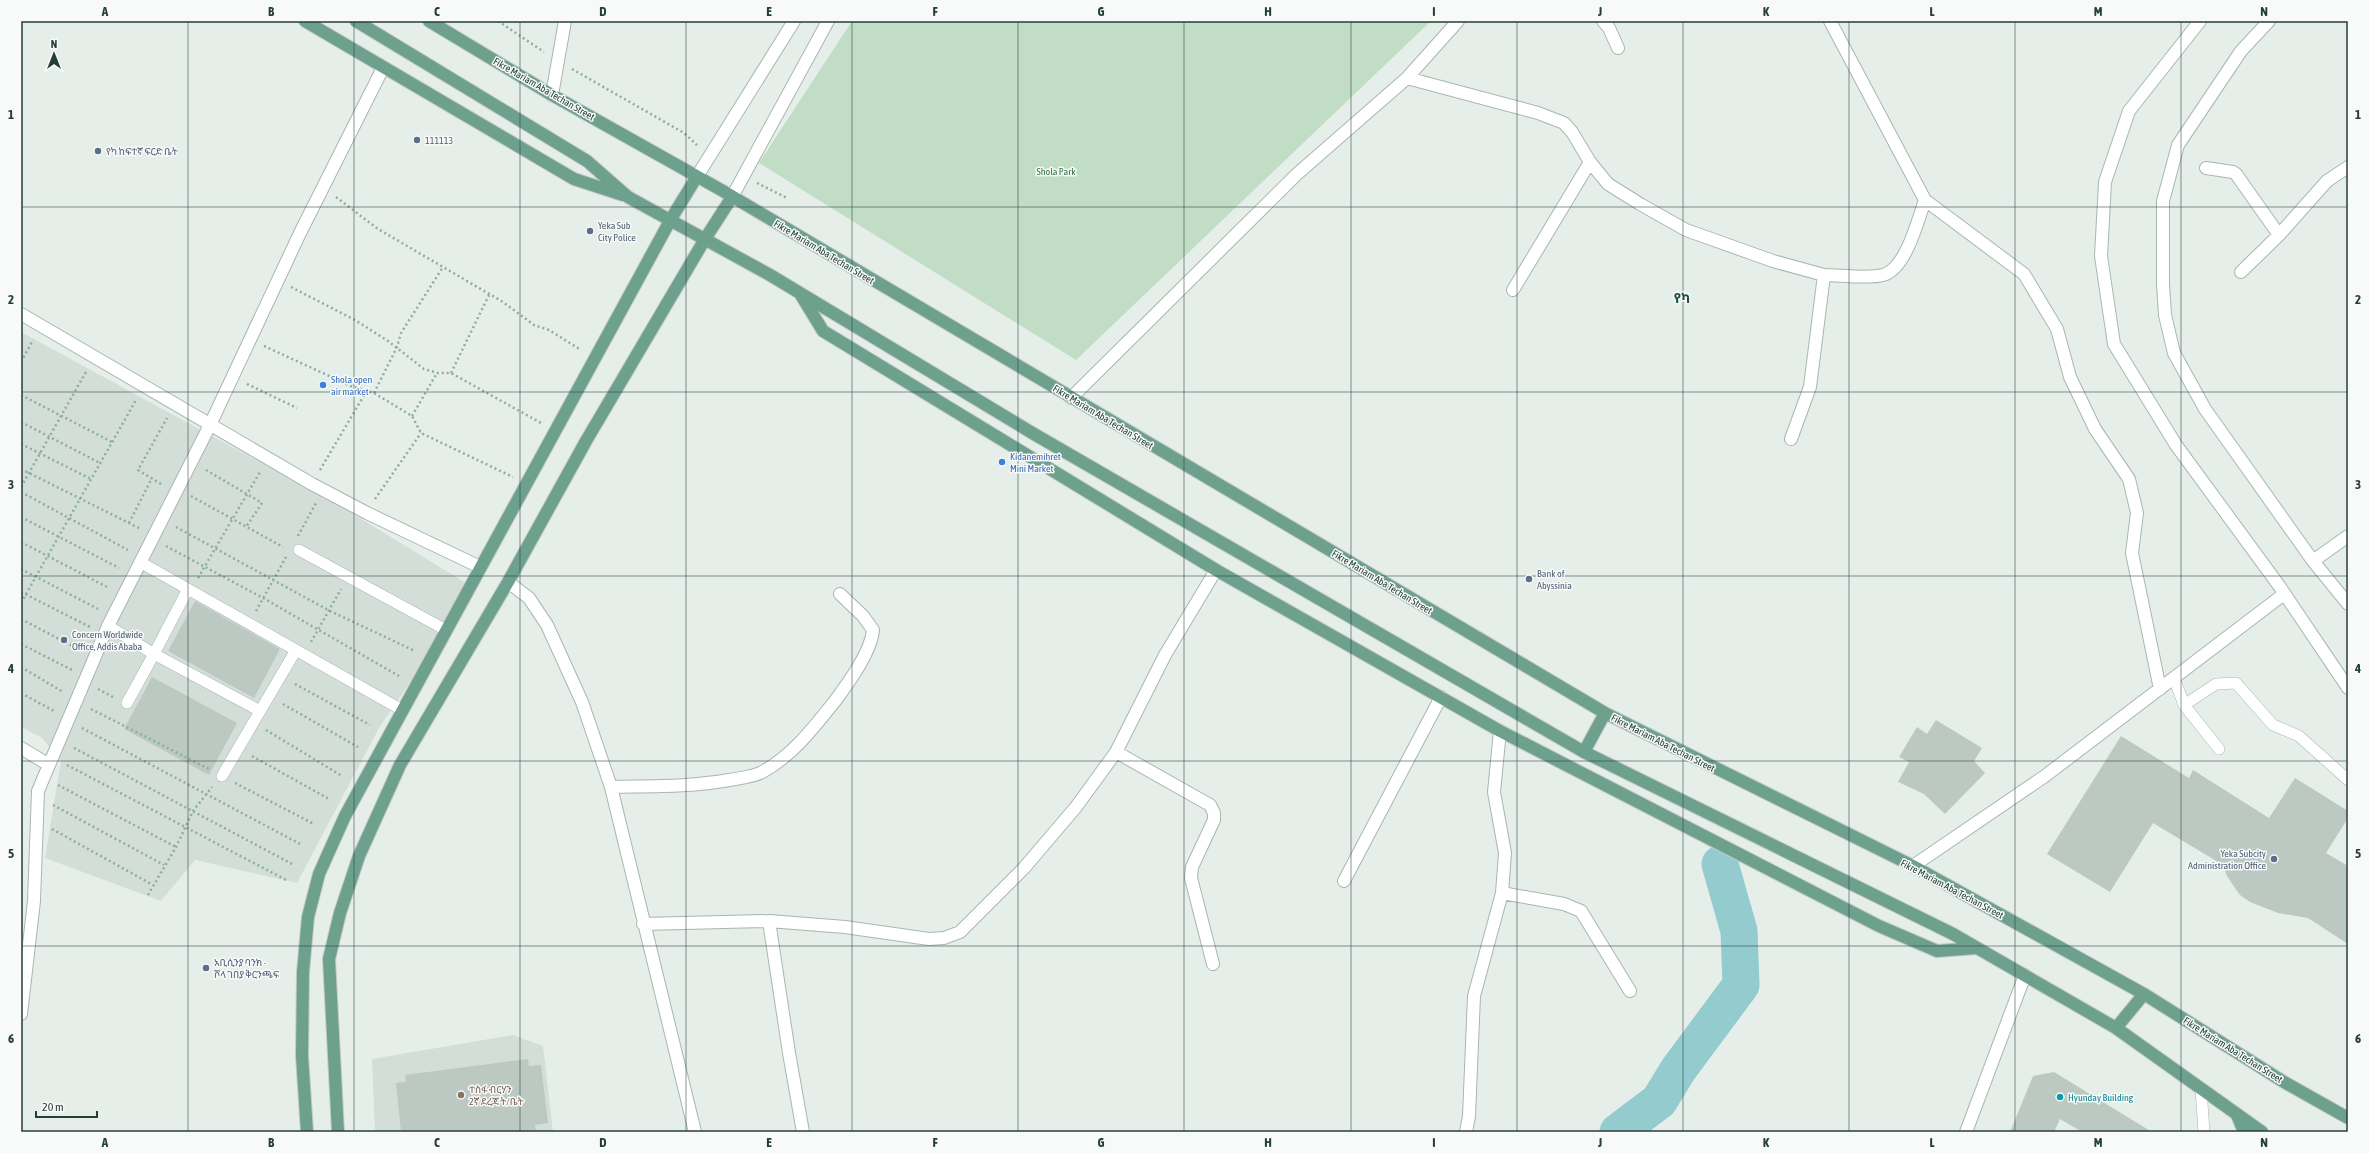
<svg xmlns="http://www.w3.org/2000/svg" width="2369" height="1153" font-family="'Asap Condensed','Noto Sans Ethiopic',sans-serif">
  <style>
    .built { fill: #d4ded8 }
    .green { fill: #c1ddc6 }
    .lines { fill: none; stroke-linecap: round; stroke-linejoin: round }
    .river { stroke: #93cbce; stroke-width: 37 }
    .building { fill: #bbc9c2 }
    .service-casing { stroke: #a9b6b0; stroke-width: 12 }
    .minor-casing { stroke: #a9b6b0; stroke-width: 14 }
    .secondary-casing { stroke: #a5b9b0; stroke-width: 14 }
    .primary-casing { stroke: #c2c9c7; stroke-width: 14 }
    .path { stroke: #89af9f; stroke-width: 2.5; stroke-dasharray: 2 3; stroke-linecap: butt }
    .service { stroke: #fff; stroke-width: 11 }
    .minor { stroke: #fff; stroke-width: 12 }
    .secondary { stroke: #fff; stroke-width: 12 }
    .primary { stroke: #6ea08e; stroke-width: 12 }
    .grid { fill: none; stroke: #263f36; stroke-width: 1; stroke-opacity: 0.55 }
    .service-dot { fill: #5c6f8a; stroke: #f7faf8; stroke-width: 1.5 }
    .shop-dot { fill: #3f7fe0; stroke: #f7faf8; stroke-width: 1.5 }
    .education-dot { fill: #8d6e63; stroke: #f7faf8; stroke-width: 1.5 }
    .culture-dot { fill: #0f9aa8; stroke: #f7faf8; stroke-width: 1.5 }
    .labels { text-anchor: middle; dominant-baseline: central; stroke-width: 3; stroke-linejoin: round; paint-order: stroke }
    .street-label { font-size: 10px; fill: #263f36; stroke: #f7faf8 }
    .service-label { font-size: 10px; fill: #4e5e75; stroke: #f7faf8; text-anchor: start }
    .park-label { font-size: 10px; fill: #337345; stroke: #f7faf8 }
    .shop-label { font-size: 10px; fill: #366cbe; stroke: #f7faf8; text-anchor: start }
    .education-label { font-size: 10px; fill: #785e54; stroke: #f7faf8; text-anchor: start }
    .culture-label { font-size: 10px; fill: #0d838f; stroke: #f7faf8; text-anchor: start }
    .district-label { font-size: 14px; font-weight: bold; fill: #235040; stroke: #f7faf8 }
    .neatline { fill: none; stroke: #263f36; stroke-width: 1.5 }
    .grid-label { font-size: 13px; text-anchor: middle; font-weight: bold; fill: #263f36 }
  </style>
  <rect width="100%" height="100%" fill="#e6eeea"/>
  <path class="built" d="M21 332 337 504 474 588 379 728 297 883 195 860 161 901 45 858 61 761 42 738 21 727Z
    M513 1035 543 1046 553 1132H375L372 1059Z"/>
  <path class="green" d="M852 21H1431L1076 360 759 163Z"/>
  <g class="lines">
    <path class="river" d="M1618 1132 1659 1101 1678 1070 1741 985 1739 931 1720 864"/>
  </g>
  <path class="building" d="M195 601 280 649 254 698 168 651Z
    M152 677 237 723 209 775 124 729Z
    M1936 720 1982 748 1974 761 1985 773 1945 814 1924 794 1898 782 1909 762 1899 757 1917 727 1927 734Z
    M2121 736 2189 778 2193 770 2269 818 2295 778 2348 811V818L2326 853 2348 866V944L2308 918 2278 913 2250 902 2240 895 2233 885 2227 876 2223 865 2153 823 2110 892 2047 854Z
    M528 1059 529 1066 541 1065 548 1123 535 1125 536 1132H401L396 1083 406 1082 405 1075Z
    M2054 1072 2152 1132H2082L2060 1119 2054 1132H2010L2033 1076Z"/>
  <g class="lines">
    <g class="service-casing">
      <path id="service" d="M299 550 446 630
        M140 562 402 710
        M188 589 154 654 260 711
        M108 626 154 654 127 703
        M2174 678 2184 705 2219 749
        M2184 705 2216 684 2236 683 2273 725 2299 736 2348 780
        M222 776 296 650
        M2201 1089 2204 1132"/>
    </g>
    <g class="minor-casing">
      <path id="minor" d="M1603 21 1609 28 1618 48
        M1830 21 1925 200 2024 274 2057 329 2070 377 2095 429 2129 479 2137 513 2132 553 2160 689
        M1407 78 1538 113 1564 123 1572 132 1590 162 1608 184 1640 204 1686 230 1773 261 1824 275 1810 387 1791 439
        M552 95 565 21
        M2206 168 2233 172 2236 174 2279 235
        M696 178 794 21
        M732 197 828 21
        M2241 272 2279 235 2327 181 2348 167
        M1824 275C1839 275 1869 279 1883 275 1906 269 1918 220 1925 200
        M1513 290 1590 162
        M21 314 312 484 367 513 480 567
        M1071 398 1297 174 1407 78 1458 21
        M2313 561 2348 536
        M508 582 529 598 547 625 582 702 611 787 695 1132
        M21 748 49 765 38 791 34 901 21 1014
        M1116 752 1210 805 1214 813V820L1192 867 1191 878 1213 964
        M49 765 108 626 210 425 300 233 383 68
        M611 787C651 786 690 787 729 780 740 778 755 777 764 771 794 754 814 727 835 701 849 682 871 652 873 630L863 616 840 594
        M1913 866 2045 776 2284 594
        M1344 881 1441 697
        M1502 893 1564 904 1581 911 1630 991
        M769 921 789 1053 803 1132
        M643 924 769 921 845 927 929 939 944 938 960 932 1024 868 1076 807 1116 752 1165 655 1216 570
        M1466 1132 1469 1116 1474 996 1502 893 1505 853 1494 792 1500 731
        M1966 1132 2025 975"/>
    </g>
    <g class="secondary-casing">
      <path id="secondary" d="M2200 21 2129 111 2105 182 2101 256 2114 344 2176 445 2280 587 2348 688
        M2269 21 2241 51 2178 145 2163 201V284L2165 315 2174 353 2205 409 2313 561 2348 604"/>
    </g>
    <g class="primary-casing">
      <path id="primary" d="M305 21 574 179 623 195
        M356 21 587 161 628 197 770 275 1034 434 1584 752 1953 934 2116 1028 2262 1132
        M429 21 552 95 723 191 1605 713 1913 866 2144 994 2284 1082 2348 1118
        M801 295 823 331 1216 570 1500 731 1879 926 1937 951 1977 948
        M1584 752 1605 713
        M2116 1028 2144 994
        M2237 1115 2244 1132
        M307 1132 302 1056 303 972 308 917 319 874 345 816 671 219 696 178
        M338 1132 329 959 340 913 359 856 400 765 508 582 586 441 705 239 732 197"/>
    </g>
    <path class="path" d="M498 21 544 52
      M572 69 684 133 697 145
      M757 183 787 198
      M336 197 378 229 503 302 534 325 549 330 581 350
      M291 287 355 320 388 341 424 369 438 373H451L541 423
      M264 346 351 386 374 393 412 416 421 433 513 477
      M21 362 33 340
      M451 373 489 295
      M247 384 297 408
      M374 393 397 347 401 333 443 267
      M21 395 112 442
      M412 416 437 373
      M21 422 100 463
      M21 444 91 479
      M21 469 141 529
      M206 470 262 503 246 527
      M320 470 366 392
      M161 484 138 470 167 418
      M21 487 87 370
      M21 492 128 550
      M191 496 283 547
      M375 499 421 433
      M21 517 119 568
      M129 523 152 478
      M176 527 330 611 415 651
      M298 536 316 503
      M21 542 109 588
      M166 546 263 598 399 676
      M21 569 98 609
      M198 578 260 472
      M21 592 90 627
      M21 603 136 400
      M256 611 286 557
      M21 619 80 650
      M311 642 341 589
      M21 644 72 670
      M21 667 63 692
      M295 684 370 725
      M98 689 113 697
      M21 693 54 711
      M283 704 358 747
      M91 709 209 769
      M82 728 302 845
      M266 730 342 776
      M74 748 294 865
      M252 756 329 799
      M67 765 288 881
      M235 783 314 824
      M58 785 176 847
      M53 805 164 865
      M52 829 153 885
      M148 895 176 847 193 811 212 787"/>
    <use href="#service" class="service"/>
    <use href="#minor" class="minor"/>
    <use href="#secondary" class="secondary"/>
    <use href="#primary" class="primary"/>
  </g>
  <path class="grid" d="M188 21V1132M354 21V1132M520 21V1132M686 21V1132M852 21V1132M1018 21V1132M1184 21V1132M1351 21V1132M1517 21V1132M1683 21V1132M1849 21V1132M2015 21V1132M2181 21V1132M21 207H2348M21 392H2348M21 576H2348M21 761H2348M21 946H2348"/>
  <g class="service-dot">
    <circle cx="417" cy="140" r="4"/>
    <circle cx="98" cy="151" r="4"/>
    <circle cx="590" cy="231" r="4"/>
    <circle cx="1529" cy="579" r="4"/>
    <circle cx="64" cy="640" r="4"/>
    <circle cx="2274" cy="859" r="4"/>
    <circle cx="206" cy="968" r="4"/>
  </g>
  <g class="shop-dot">
    <circle cx="323" cy="385" r="4"/>
    <circle cx="1002" cy="462" r="4"/>
  </g>
  <circle class="education-dot" cx="461" cy="1095" r="4"/>
  <circle class="culture-dot" cx="2060" cy="1097" r="4"/>
  <g class="labels">
    <g class="street-label">
      <text transform="translate(544 89) rotate(30)">Fikre Mariam Aba Techan Street</text>
      <text transform="translate(824 252) rotate(31)">Fikre Mariam Aba Techan Street</text>
      <text transform="translate(1103 417) rotate(31)">Fikre Mariam Aba Techan Street</text>
      <text transform="translate(1382 582) rotate(31)">Fikre Mariam Aba Techan Street</text>
      <text transform="translate(1663 743) rotate(27)">Fikre Mariam Aba Techan Street</text>
      <text transform="translate(1952 889) rotate(28)">Fikre Mariam Aba Techan Street</text>
      <text transform="translate(2233 1050) rotate(32)">Fikre Mariam Aba Techan Street</text>
    </g>
    <g class="service-label">
      <text x="425" y="140">111113</text>
      <text x="106" y="151">የካ ከፍተኛ ፍርድ ቤት</text>
      <text x="598" y="225">Yeka Sub<tspan x="598" dy="12">City Police</tspan></text>
      <text x="1537" y="573">Bank of<tspan x="1537" dy="12">Abyssinia</tspan></text>
      <text x="72" y="634">Concern Worldwide<tspan x="72" dy="12">Office, Addis Ababa</tspan></text>
      <text x="2266" y="853" text-anchor="end">Yeka Subcity<tspan x="2266" dy="12">Administration Office</tspan></text>
      <text x="214" y="962">አቢሲንያ ባንክ -<tspan x="214" dy="12">ሾላ ገበያ ቅርንጫፍ</tspan></text>
    </g>
    <g class="park-label">
      <text x="1056" y="171">Shola Park</text>
    </g>
    <g class="shop-label">
      <text x="331" y="379">Shola open<tspan x="331" dy="12">air market</tspan></text>
      <text x="1010" y="456">Kidanemihret<tspan x="1010" dy="12">Mini Market</tspan></text>
    </g>
    <g class="education-label">
      <text x="469" y="1089">ተስፋ ብርሃን<tspan x="469" dy="12">2ኛ ደረጃ ት/ቤት</tspan></text>
    </g>
    <g class="culture-label">
      <text x="2068" y="1097">Hyunday Building</text>
    </g>
    <g class="district-label">
      <text x="1682" y="298">የካ</text>
    </g>
  </g>
  <rect width="2369" height="1153" fill="none" stroke="#f7faf8" stroke-width="44"/>
  <g transform="translate(54 54)" stroke="#f7faf8" stroke-width="3" paint-order="stroke">
  <path d="M0-3L7 15L0 10L-7 15Z" fill="#263f36"/>
  <text y="-6" font-size="11" font-weight="bold" text-anchor="middle" fill="#263f36">N</text>
  </g>
  <path d="M36 1111v6h61v-6" fill="none" stroke="#263f36" stroke-width="2"/>
  <text x="42" y="1111" font-size="12" fill="#263f36" stroke="#f7faf8" stroke-width="3" paint-order="stroke">20 m</text>
  <rect x="22" y="22" width="2325" height="1109" class="neatline"/>
  <g class="grid-label">
    <text x="105" y="16">A</text>
    <text x="271" y="16">B</text>
    <text x="437" y="16">C</text>
    <text x="603" y="16">D</text>
    <text x="769" y="16">E</text>
    <text x="935" y="16">F</text>
    <text x="1101" y="16">G</text>
    <text x="1268" y="16">H</text>
    <text x="1434" y="16">I</text>
    <text x="1600" y="16">J</text>
    <text x="1766" y="16">K</text>
    <text x="1932" y="16">L</text>
    <text x="2098" y="16">M</text>
    <text x="2264" y="16">N</text>
    <text x="11" y="119">1</text>
    <text x="2358" y="119">1</text>
    <text x="11" y="304">2</text>
    <text x="2358" y="304">2</text>
    <text x="11" y="489">3</text>
    <text x="2358" y="489">3</text>
    <text x="11" y="673">4</text>
    <text x="2358" y="673">4</text>
    <text x="11" y="858">5</text>
    <text x="2358" y="858">5</text>
    <text x="11" y="1043">6</text>
    <text x="2358" y="1043">6</text>
    <text x="105" y="1147">A</text>
    <text x="271" y="1147">B</text>
    <text x="437" y="1147">C</text>
    <text x="603" y="1147">D</text>
    <text x="769" y="1147">E</text>
    <text x="935" y="1147">F</text>
    <text x="1101" y="1147">G</text>
    <text x="1268" y="1147">H</text>
    <text x="1434" y="1147">I</text>
    <text x="1600" y="1147">J</text>
    <text x="1766" y="1147">K</text>
    <text x="1932" y="1147">L</text>
    <text x="2098" y="1147">M</text>
    <text x="2264" y="1147">N</text>
  </g>
</svg>
